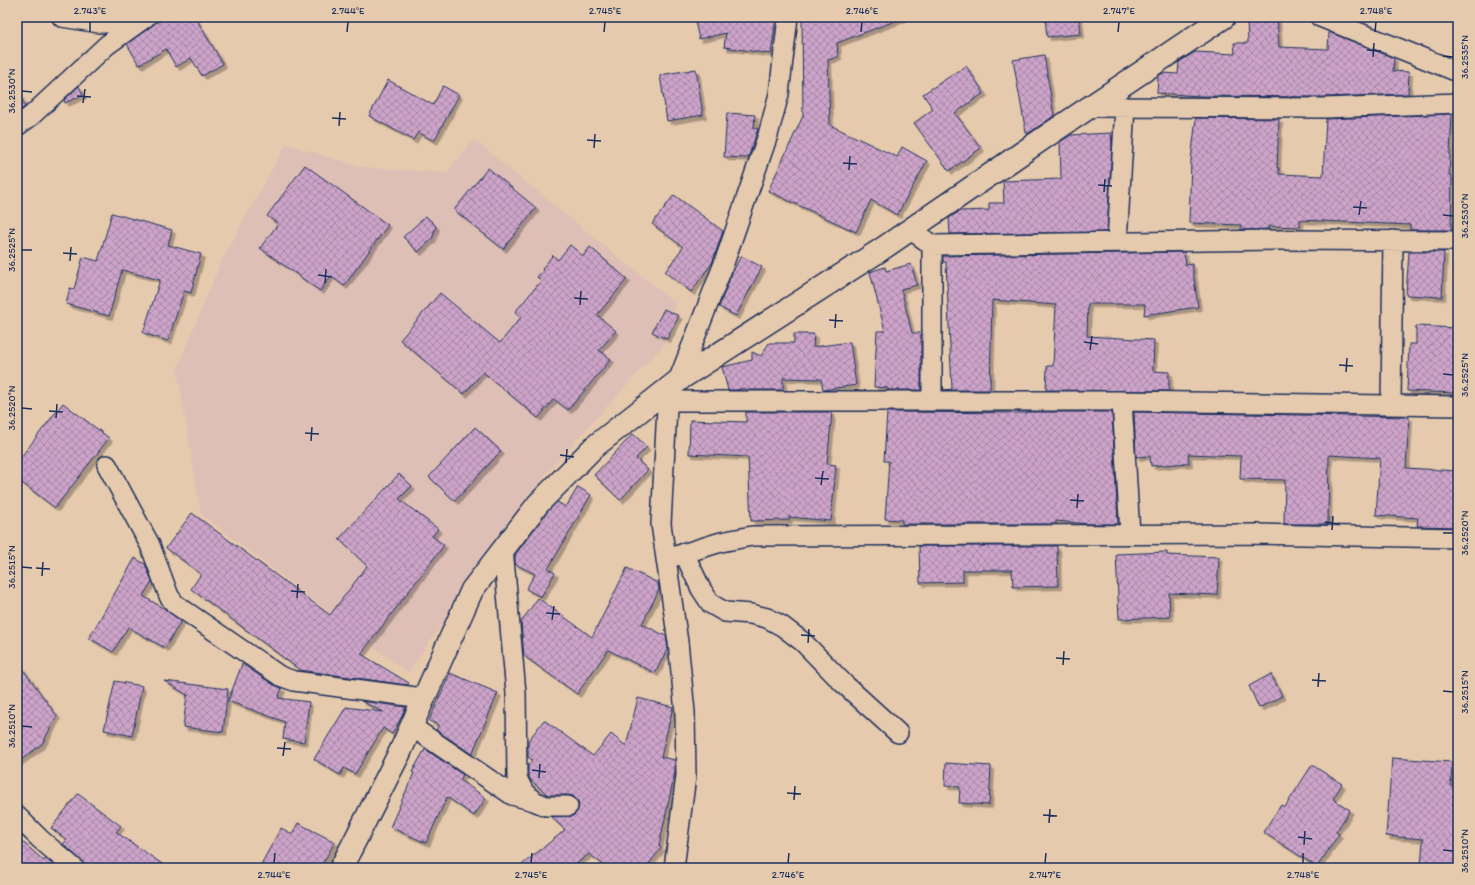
<svg xmlns="http://www.w3.org/2000/svg" width="1475" height="885" font-family="Itim,sans-serif">
  <style>
    .built { fill: #debfb5 }
    .building { fill: url(#building-cross-hatch); stroke: #1b2f5e; filter: url(#shadow) }
    .lines { fill: none; stroke-linecap: round; stroke-linejoin: round }
    .street-casing { stroke: #1b2f5e; stroke-width: 22 }
    .secondary-casing { stroke: #1b2f5e; stroke-width: 25 }
    .street { stroke: #e6caad; stroke-width: 19 }
    .secondary { stroke: #e6caad; stroke-width: 22 }
    .ticks { fill: none; stroke: #1b2f5e; stroke-width: 1.5 }
    .neatline { fill: none; stroke: #1b2f5e; stroke-width: 1.5 }
    .ticks-label { font-size: 10px; text-anchor: middle; fill: #1b2f5e }
  </style>
  <defs>
    <pattern id="building-cross-hatch" width="8" height="8" patternUnits="userSpaceOnUse"><rect width="8" height="8" fill="#cda4c9"/><path d="M0 0l8 8M0 8l8-8" fill="none" stroke="#a686a6"/></pattern>
    <filter id="shadow"><feDropShadow dx="3.5" dy="3.5" stdDeviation="0" flood-color="#0004"/></filter>
  </defs>
  <rect width="100%" height="100%" fill="#e6caad"/>
  <filter id="ink" filterUnits="userSpaceOnUse"><feTurbulence type="fractalNoise" baseFrequency=".025" numOctaves="2"/><feDisplacementMap in="SourceGraphic" scale="8" xChannelSelector="R" yChannelSelector="G"/><feConvolveMatrix kernelMatrix="1 2 1 2 8 2 1 2 1" color-interpolation-filters="sRGB"/></filter>
  <g filter="url(#ink)">
    <path class="built" d="M474 140 675 303 668 340 548 471 408 673 201 514 177 369 222 259 286 144 361 167 446 173Z"/>
    <path class="building" d="M166 17H195L223 64 202 76 191 58 176 67 166 49 139 65 127 44 154 24Z
      M694 17H776L771 54 724 47 726 33 699 39Z
      M802 17H903V18L837 43 838 57 828 60 830 125 897 157 902 147 927 161 897 215 871 200 856 232 768 191 803 116Z
      M1045 17H1079L1081 34 1047 37Z
      M1247 17H1277L1279 47 1328 49 1329 32 1394 58 1393 71 1409 72 1408 94 1325 97 1199 96 1157 93 1158 76 1163 73 1178 74 1179 62 1195 52 1235 54 1234 43H1248Z
      M1044 55 1054 116 1029 133H1026L1013 60Z
      M966 66 984 93 955 113 981 148 949 171 914 123 933 109 923 94Z
      M696 69 703 115 667 121 660 75Z
      M388 80 433 105 443 86 459 95 434 141 418 132 413 140 369 116Z
      M79 86 83 95 65 103 64 100Z
      M17 89 25 107 17 112Z
      M727 113 755 115 754 128 758 129 748 158 724 157Z
      M1452 114 1449 175H1452L1451 230H1410V225L1300 220V227L1268 226V229L1241 230V225L1189 223 1191 160 1196 118 1279 119 1277 168H1279V174L1323 176 1326 119Z
      M1111 133 1112 145 1107 232 950 234 949 218 960 211 989 210V203H1004L1003 181 1061 179 1060 142 1071 135Z
      M305 165 388 225 344 286 331 276 320 291 260 248 278 224 267 216Z
      M488 168 536 208 503 249 454 210Z
      M674 195 723 231 712 263 691 292 665 272 683 247 652 224Z
      M112 213 172 230 168 245 201 254 191 293 184 291 168 341 143 333 160 280 122 270 109 316 66 304 70 288 74 289 83 257 98 261Z
      M426 216 436 226 432 239 418 252 403 237Z
      M570 245 583 256 590 247 627 279 597 315 616 331 599 350 611 359 568 410 554 399 538 418 483 372 464 394 400 340 440 293 500 343 521 317 515 312 541 281 537 277 543 270 542 269 553 255 558 260Z
      M1184 252 1186 265 1192 264 1198 307 1144 315 1145 304H1088L1087 336 1154 340 1153 371 1169 372V391L1046 390 1047 366H1053L1056 305 992 300 990 390H943V386L944 390 952 389 946 262H943V256Z
      M1409 252H1444L1442 297 1406 295Z
      M741 256 762 267 736 316 719 307 731 275Z
      M911 264 917 285 901 289 912 333H921V390H888V388L874 387 877 331H885L870 272 885 267 886 271Z
      M664 309 679 316 667 339 652 332Z
      M1416 326 1457 328 1454 393 1407 391 1409 344H1416Z
      M794 334H814L813 347 850 342 856 385 823 390 821 379 783 378V390H745V388L736 390H728L722 367 752 360V352L761 356 769 343H794Z
      M63 403 109 438 55 508 17 479V462Z
      M746 412H832L827 464 836 465 831 521 789 517V520L751 521 748 457 689 454 690 420 746 422Z
      M887 412 1027 413V412H1112L1118 524H1089L1056 521V524H902V520L885 519 889 461H884Z
      M1134 412 1409 417 1406 468 1458 471V527L1417 526 1418 518 1376 515 1380 458 1329 455 1328 524H1284L1285 480 1240 479 1241 456 1188 454 1189 463 1151 466 1150 456 1136 457Z
      M475 427 501 451 455 501 429 477Z
      M633 434 647 447 636 458 648 470 620 500 594 475Z
      M399 474 412 486 399 499 438 529 432 536 444 545 361 654 409 683 407 685 300 670 191 589 201 574 166 548 192 513 330 615 367 566 339 539Z
      M578 487 591 495 548 569 555 573 541 597 526 589 535 574 515 564V555L547 512 557 502 566 507Z
      M919 546H1057L1058 586 1013 587 1012 570H963V582L920 583Z
      M1167 552V555L1219 557 1217 595 1169 593 1170 617 1119 619 1116 554Z
      M135 558 145 564 152 581 143 596 165 609 181 621 165 648 128 627 113 652 89 638Z
      M627 568 658 583 659 590 642 624 666 636 668 648 655 673 608 650 577 694 524 656 521 622 538 598 592 637Z
      M17 661 57 716 42 744 17 763Z
      M242 664 274 685 282 688 278 698 309 702 304 742 283 739 285 722 228 701Z
      M450 673 498 693 472 754 436 730 439 725 429 721Z
      M1271 674 1282 696 1259 708 1249 686Z
      M115 681 142 686 132 736 104 730Z
      M164 681 228 689 223 732 183 727 187 695 189 696Z
      M638 698 673 707 661 757 675 760V772L659 846 661 848 646 868H608L589 854 571 868H518L565 830 551 817 573 816 577 812 579 806 578 801 573 796 568 795H548L531 781 528 775V765L532 760 528 757V741L544 720 593 756 611 734 626 746Z
      M361 701 406 707 401 718 392 734 383 728 355 774 344 768 340 775 314 759 346 707 383 712Z
      M425 749 463 775 460 780 486 798 474 816 447 797 426 843 390 827 414 773 412 772Z
      M1392 758 1452 762 1451 786 1458 787V843L1456 866 1446 865V868H1421L1423 839 1386 836Z
      M946 763 991 766 989 805 959 803 960 787 945 786Z
      M1312 765 1342 784 1333 799 1350 810 1336 832 1339 834 1317 867 1263 832 1281 805 1285 807Z
      M78 794 121 826 116 832 168 868H85L84 864 81 860 63 844 67 840 51 828Z
      M298 823 335 842 320 868H259L281 828 292 834Z
      M17 837 44 861 46 859 57 868H17Z"/>
    <g class="lines">
      <g class="street-casing">
        <path id="street" d="M62 17 99 23H136
          M1320 17 1458 72
          M1089 107 1325 108 1458 103
          M17 126 31 116 107 45 146 17
          M911 230 932 245 1282 240 1458 241
          M1117 242 1125 107
          M678 381 723 266 768 135 779 94 788 17
          M668 388 661 524 678 642 685 712 686 776 674 868
          M667 401H1122L1458 406
          M932 401V245
          M1122 401 1130 534
          M1391 405 1393 240
          M107 465 150 545 169 596 175 604 280 676 294 681 423 698
          M503 548 516 693 517 778 524 792 534 801 546 806H568
          M684 553 701 589 711 604 725 612 751 614 767 618 782 626 803 642 843 683 898 733
          M666 559 721 542 752 536 1258 534 1458 538
          M411 726 512 795 534 801
          M17 816 40 839 74 868"/>
      </g>
      <g class="secondary-casing">
        <path id="secondary" d="M341 868 400 752 472 590 538 504 594 447 683 377 879 251 1054 131 1224 17"/>
      </g>
      <use href="#street" class="street"/>
      <use href="#secondary" class="secondary"/>
    </g>
  </g>
  <path class="ticks" d="M90 32V22M347 32 348 22M604 32 605 22M861 32 862 22M1118 32 1119 22M1375 32 1376 22M1367 50 1381 51M1443 56 1453 57M1373 57 1374 43M22 91 32 92M77 96 91 97M83 103 85 89M332 118 346 119M339 126 340 112M587 140 601 141M594 148 595 134M843 163 857 164M849 170 850 156M1098 185 1112 186M1104 192 1105 179M1353 207 1367 208M1359 215 1361 201M1443 215 1453 216M22 250H32M63 253 77 254M70 261 71 247M318 275 332 277M325 283 326 269M574 298 588 299M580 305 581 291M829 320 843 321M835 328 836 314M1084 342 1098 344M1090 350 1092 336M1339 365 1353 366M1346 372 1347 358M1443 374 1453 375M22 408 32 409M49 411 63 412M56 418 57 404M305 433 319 434M311 441 312 427M560 455 574 457M566 463 567 449M815 478 829 479M821 485 823 471M1070 500 1084 501M1077 508 1078 494M1325 522 1339 524M1332 530 1333 516M1443 533H1453M22 567 32 568M36 568 50 569M42 576 43 562M291 591 305 592M297 598 298 584M546 613 560 614M552 620 554 606M801 635 815 636M808 643 809 629M1056 658 1070 659M1063 665 1064 651M1312 680 1326 681M1318 687 1319 673M1443 691 1453 692M22 726 32 727M277 748 291 749M283 756 285 742M532 770 546 772M539 778 540 764M787 793 801 794M794 800 795 786M1043 815 1057 816M1049 823 1050 809M1298 837 1312 839M1304 845 1305 831M1443 850 1453 851M274 863 275 853M531 863 532 853M788 863 789 853M1045 863 1046 853M1303 863V853"/>
  <rect width="1475" height="885" fill="none" stroke="#e6caad" stroke-width="44"/>
  <rect x="22" y="22" width="1431" height="841" class="neatline"/>
  <g class="ticks-label">
    <text x="90" y="14">2.743°E</text>
    <text x="348" y="14">2.744°E</text>
    <text x="605" y="14">2.745°E</text>
    <text x="862" y="14">2.746°E</text>
    <text x="1119" y="14">2.747°E</text>
    <text x="1376" y="14">2.748°E</text>
    <text transform="translate(1464 57) rotate(-90)" y="4">36.2535°N</text>
    <text transform="translate(11 91) rotate(-90)" y="4">36.2530°N</text>
    <text transform="translate(1464 216) rotate(-90)" y="4">36.2530°N</text>
    <text transform="translate(11 250) rotate(-90)" y="4">36.2525°N</text>
    <text transform="translate(1464 375) rotate(-90)" y="4">36.2525°N</text>
    <text transform="translate(11 408) rotate(-90)" y="4">36.2520°N</text>
    <text transform="translate(1464 533) rotate(-90)" y="4">36.2520°N</text>
    <text transform="translate(11 567) rotate(-90)" y="4">36.2515°N</text>
    <text transform="translate(1464 692) rotate(-90)" y="4">36.2515°N</text>
    <text transform="translate(11 726) rotate(-90)" y="4">36.2510°N</text>
    <text transform="translate(1464 851) rotate(-90)" y="4">36.2510°N</text>
    <text x="274" y="878">2.744°E</text>
    <text x="531" y="878">2.745°E</text>
    <text x="788" y="878">2.746°E</text>
    <text x="1045" y="878">2.747°E</text>
    <text x="1303" y="878">2.748°E</text>
  </g>
</svg>
